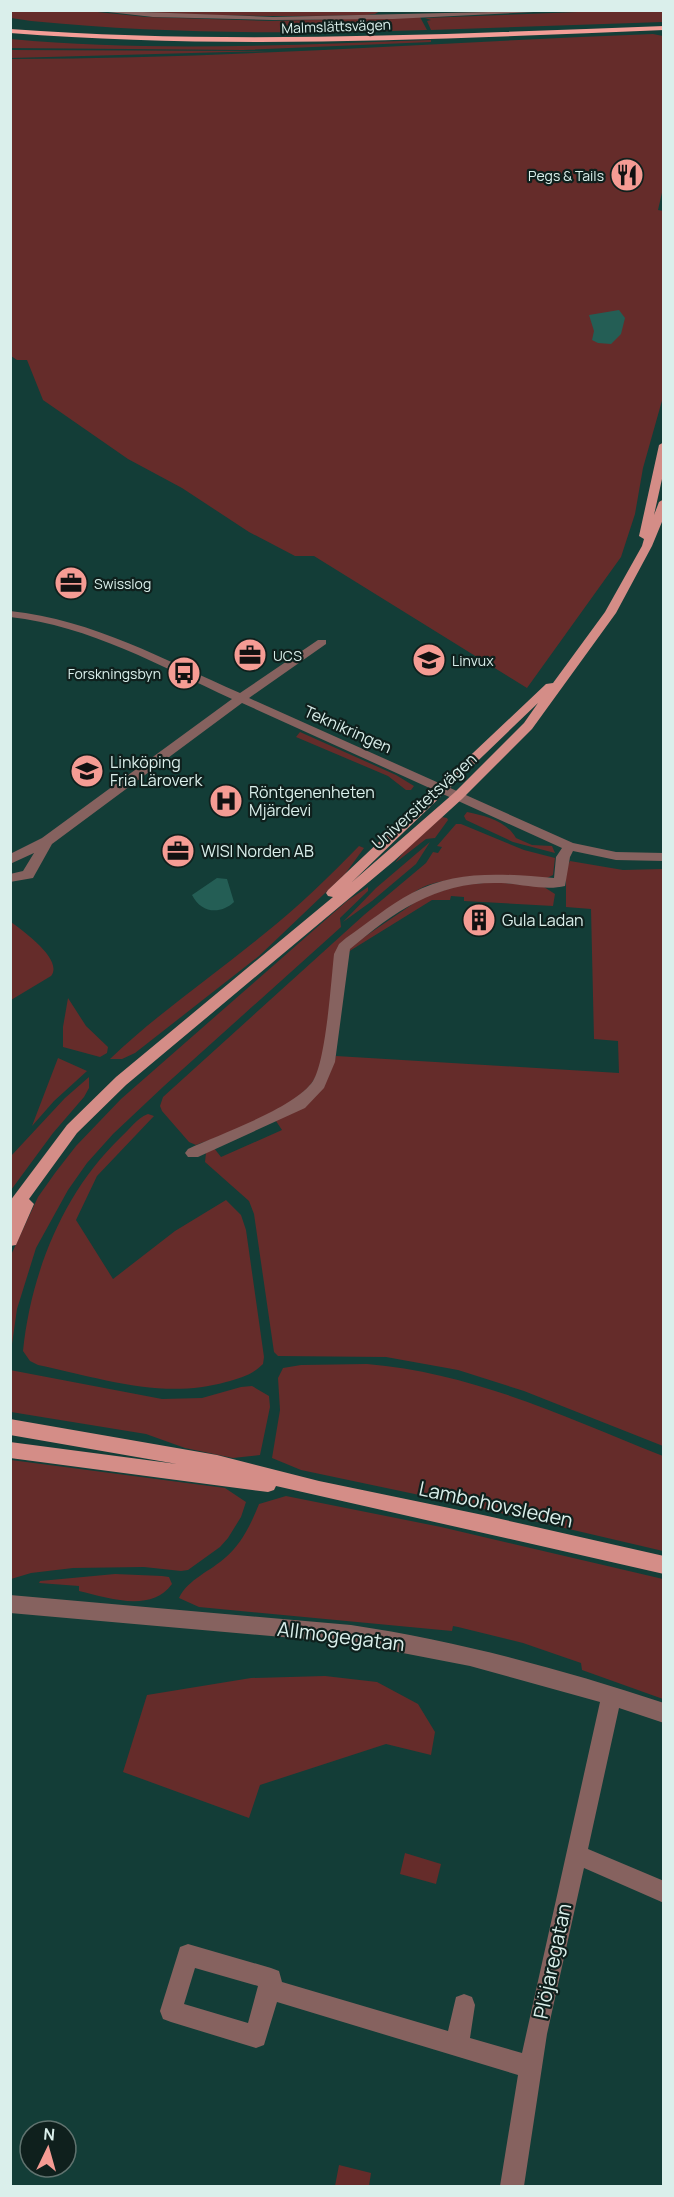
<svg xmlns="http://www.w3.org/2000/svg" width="674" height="2197" font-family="Manrope,sans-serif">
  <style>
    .green { fill: #652c2a }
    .water { fill: #245e55 }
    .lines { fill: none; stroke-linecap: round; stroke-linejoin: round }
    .minor { fill: #86625f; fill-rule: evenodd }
    .major { fill: #d48d87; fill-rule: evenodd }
    .highway { fill: #f39e97; fill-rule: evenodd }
    .labels { text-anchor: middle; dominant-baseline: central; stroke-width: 4.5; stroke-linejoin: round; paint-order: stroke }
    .far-street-label { font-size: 14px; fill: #daefeb; stroke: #0f201d }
    .far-poi-label { font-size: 14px; fill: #daefeb; stroke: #0f201d; text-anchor: start }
    .street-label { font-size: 16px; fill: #daefeb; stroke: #0f201d }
    .poi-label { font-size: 16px; fill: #daefeb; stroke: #0f201d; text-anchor: start }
    .near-street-label { font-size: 20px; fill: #daefeb; stroke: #0f201d }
  </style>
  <rect width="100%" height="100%" fill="#133d37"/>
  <path class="green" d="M11 10H78L146 17 271 21 420 17 427 30C292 34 164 34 31 21L11 18Z
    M628 10 664 11 663 22 431 30 427 21 431 20 425 18Z
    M118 11H380L375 14 367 15C284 17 201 16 118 11Z
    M653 34 663 36 664 184 658 210 664 211 663 397 643 468 635 514 621 557 527 688 314 556H295L249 532 182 488 128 459 43 400 27 360H17L11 356V59C225 59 439 42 653 34Z
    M11 39C150 52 291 45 431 40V42L243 50 11 48Z
    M10 50 269 51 11 58Z
    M300 732 396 775 414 786 411 790H406L388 776 296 737Z
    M467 812C486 816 506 821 516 838L532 845 552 846 555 853 513 842 466 820 464 816Z
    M442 817 447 818 448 820 435 838 426 839 395 863 406 849Z
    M456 824H461L524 850 555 858 553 875 547 878C509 878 465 873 428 885 404 894 357 937 335 954 331 985 330 1057 313 1081 296 1108 227 1134 196 1145L189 1142 162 1111 160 1106 163 1097 364 915 426 863 433 852 438 853 442 847 437 846Z
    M430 842 416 864 372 901 343 922 376 888Z
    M359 846 364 848 345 874 259 956 135 1053 122 1059H110C158 1013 213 976 264 934 298 907 329 877 359 846Z
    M570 861 623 870 663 869V1446L524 1391 458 1370 386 1357 278 1356 274 1352 254 1214 249 1201 205 1162 206 1153 214 1148 221 1157 282 1130 276 1121C305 1101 326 1092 336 1056L619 1073 618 1041 594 1039 591 909 566 907V869Z
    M495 882 544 887 555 894 553 906 464 901V897L451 896 450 900H432L348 952 351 946 423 897 461 885Z
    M368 887V891L340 918 341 927 164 1086 113 1134 87 1163 68 1190 36 1248 17 1309 11 1351V1255L38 1197 55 1173 76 1146 121 1099 347 901Z
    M11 922C23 931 64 960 51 976L11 1000Z
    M68 998 86 1026 108 1047 107 1053 100 1057 63 1047V1027Z
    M58 1058 87 1071 54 1101 32 1126Z
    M89 1077V1088L84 1097 53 1133 11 1190V1156L65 1098Z
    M148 1114 154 1116 97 1176 76 1220 113 1279 175 1231 226 1200 241 1215 246 1230 264 1357 263 1364C252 1375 240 1378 226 1382 163 1400 100 1378 38 1365L30 1361 23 1351C31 1273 63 1193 120 1138 129 1130 137 1118 148 1114Z
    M367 1364C474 1373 565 1417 663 1456V1551L462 1504 301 1470 272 1458 280 1410 278 1378 283 1368 301 1365Z
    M10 1370 162 1399 202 1398 241 1387 252 1386 269 1396 270 1407 260 1455 233 1458 185 1448 146 1434 11 1412Z
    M11 1460 225 1488 246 1502 241 1517 228 1538 220 1547 188 1570 181 1571 144 1567 73 1568 31 1573 11 1579Z
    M286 1496 441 1527 663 1579V1699L582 1670 581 1663 523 1643 458 1627 453 1626 452 1631 199 1607 179 1598C188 1579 211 1571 226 1557 242 1543 251 1524 259 1504Z
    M115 1574 162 1576 169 1577 172 1584C151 1613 109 1598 79 1591V1586L39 1583 40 1581Z
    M325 1676 377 1682 418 1704 435 1732 431 1755 386 1744 260 1785 249 1818 123 1772 147 1695 251 1678Z
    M405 1853 441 1864 436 1884 400 1874Z
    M339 2165 371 2173 369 2186H335Z"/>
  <path class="water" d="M619 310 625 318 621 334 611 344 598 343 592 340 594 331 589 315Z
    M217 878 227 879 234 902C220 915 201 913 192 895Z"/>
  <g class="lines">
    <path class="minor" d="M90 10 273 17 575 10 393 19 273 20 153 17Z
      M10 611C94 620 164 660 240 693L318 640H326V644L249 698 573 843 616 852 664 853V861L616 860 573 851 570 857 565 886C546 891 520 884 501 883 438 881 396 910 350 949L335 1062 324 1088 305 1108 198 1157H188L185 1153 188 1149C219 1134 294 1109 313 1081 326 1060 331 982 334 954L339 944 346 938C368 923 389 905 412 893 456 869 505 874 554 878L556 857 562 848 242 703 52 844 33 878 10 882V874L23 871 34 853 10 864V854L42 838 232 699C160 666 90 626 10 617Z
      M10 1595 351 1625C458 1641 561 1669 664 1703V1723L619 1708 588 1849 664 1881V1903L584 1868 547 2034 524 2186H500L518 2075 277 2002 264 2045 256 2048 171 2022 163 2019 160 2011 180 1947 188 1944 271 1968 279 1971 282 1982 448 2031 456 1997 464 1994 472 1997 475 2005 470 2038 522 2053 600 1702 470 1666 351 1643 10 1613ZM195 1968 258 1986 248 2023 184 2004Z"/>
    <path class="major" d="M664 442V470L654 515 659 502 664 499V517L652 546 616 613 532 729 462 799 394 861 126 1085 77 1133 29 1199 34 1204 16 1245 10 1246V1201L67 1125 116 1077 333 897 328 896 326 893 328 890 546 684 553 683 605 612 642 546 644 539 639 536 659 445ZM538 703 524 723 454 793 352 882Z
      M10 1419 217 1455 319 1481 483 1515 664 1556V1574L276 1486 274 1490 268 1492 10 1458V1442L177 1464 10 1435Z"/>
    <path class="highway" d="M664 26V30C445 39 228 50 10 33V29C228 45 445 34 664 26Z"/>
  </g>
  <defs>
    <g id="restaurant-disc" transform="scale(1.725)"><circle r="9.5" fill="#f59c94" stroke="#0f201d"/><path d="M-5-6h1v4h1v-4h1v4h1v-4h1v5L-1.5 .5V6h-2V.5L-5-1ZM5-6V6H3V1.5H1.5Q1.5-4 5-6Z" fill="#111"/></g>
    <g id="office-disc" transform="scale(1.725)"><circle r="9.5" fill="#f59c94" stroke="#0f201d"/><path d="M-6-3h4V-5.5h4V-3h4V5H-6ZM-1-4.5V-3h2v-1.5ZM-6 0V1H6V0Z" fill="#111"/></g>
    <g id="school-disc" transform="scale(1.725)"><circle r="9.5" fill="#f59c94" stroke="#0f201d"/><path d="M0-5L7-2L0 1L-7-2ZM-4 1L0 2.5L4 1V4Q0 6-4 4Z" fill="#111"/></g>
    <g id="bus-disc" transform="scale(1.725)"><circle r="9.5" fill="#f59c94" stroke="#0f201d"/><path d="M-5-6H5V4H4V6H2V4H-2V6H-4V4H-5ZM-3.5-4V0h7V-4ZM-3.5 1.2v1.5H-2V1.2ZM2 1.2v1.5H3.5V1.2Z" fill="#111"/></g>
    <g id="hospital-disc" transform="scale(1.725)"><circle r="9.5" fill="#f59c94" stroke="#0f201d"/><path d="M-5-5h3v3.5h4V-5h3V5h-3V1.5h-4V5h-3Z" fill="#111"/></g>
    <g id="building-disc" transform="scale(1.725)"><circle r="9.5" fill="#f59c94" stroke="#0f201d"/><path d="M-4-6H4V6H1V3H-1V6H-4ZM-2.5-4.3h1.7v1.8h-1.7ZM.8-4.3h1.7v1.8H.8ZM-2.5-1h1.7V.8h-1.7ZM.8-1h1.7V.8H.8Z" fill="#111"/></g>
  </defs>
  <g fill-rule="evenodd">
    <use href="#restaurant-disc" x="627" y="175"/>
    <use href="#office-disc" x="71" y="583"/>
    <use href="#office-disc" x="250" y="655"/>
    <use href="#school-disc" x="429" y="660"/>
    <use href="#bus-disc" x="184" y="673"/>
    <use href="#school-disc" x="87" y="771"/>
    <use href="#hospital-disc" x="226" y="801"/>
    <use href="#office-disc" x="178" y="851"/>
    <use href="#building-disc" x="479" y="920"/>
  </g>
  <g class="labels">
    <g class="far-street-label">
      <text transform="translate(336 26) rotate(-2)">Malmslättsvägen</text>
    </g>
    <g class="far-poi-label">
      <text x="604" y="175" text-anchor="end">Pegs &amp; Tails</text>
      <text x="94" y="583">Swisslog</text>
      <text x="273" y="655">UCS</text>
      <text x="452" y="660">Linvux</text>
      <text x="161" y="673" text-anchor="end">Forskningsbyn</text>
    </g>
    <g class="street-label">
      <text transform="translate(348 729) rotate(24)">Teknikringen</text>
      <text transform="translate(424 801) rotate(-42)">Universitetsvägen</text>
    </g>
    <g class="poi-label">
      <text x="110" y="762">Linköping<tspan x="110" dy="18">Fria Läroverk</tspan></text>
      <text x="249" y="792">Röntgenenheten<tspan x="249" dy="18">Mjärdevi</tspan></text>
      <text x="201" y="851">WISI Norden AB</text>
      <text x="502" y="920">Gula Ladan</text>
    </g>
    <g class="near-street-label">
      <text transform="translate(496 1504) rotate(12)">Lambohovsleden</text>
      <text transform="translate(341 1636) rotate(7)">Allmogegatan</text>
      <text transform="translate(552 1961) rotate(-78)">Plöjaregatan</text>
    </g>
  </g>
  <rect width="674" height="2197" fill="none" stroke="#daefeb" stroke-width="24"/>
  <g transform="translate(48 2149) rotate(5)"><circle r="28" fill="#0f201d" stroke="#60736f" stroke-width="1.5"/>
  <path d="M0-4.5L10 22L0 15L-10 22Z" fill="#f59c94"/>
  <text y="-9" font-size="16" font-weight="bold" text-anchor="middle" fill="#daefeb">N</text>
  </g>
</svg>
